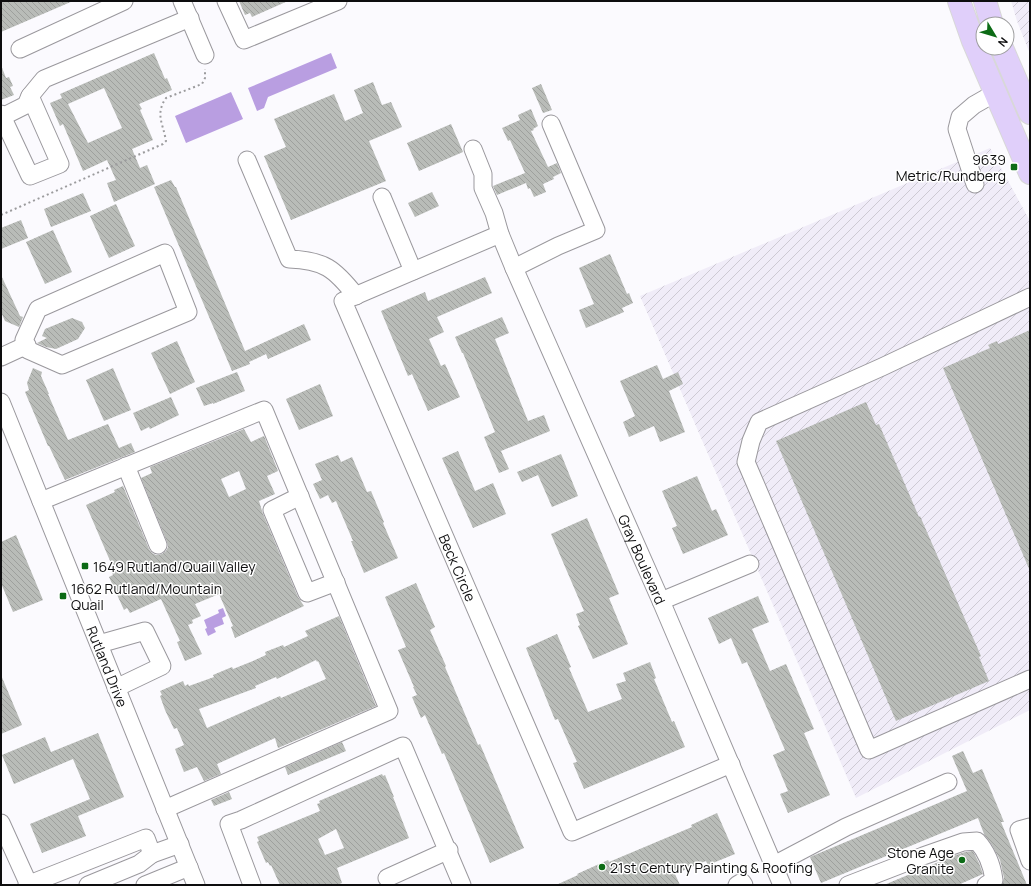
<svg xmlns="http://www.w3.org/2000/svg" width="1031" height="886" font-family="Manrope,sans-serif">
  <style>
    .industrial { fill: url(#industrial-furrows) }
    .water { fill: #b99ee1 }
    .building { fill: url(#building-back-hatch); fill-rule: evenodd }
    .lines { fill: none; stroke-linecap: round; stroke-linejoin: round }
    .minor-casing { stroke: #9a989d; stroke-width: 19 }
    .major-casing { stroke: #d8d8d8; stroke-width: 24 }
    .path { stroke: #9b9b9d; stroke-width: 2; stroke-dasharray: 2 3; stroke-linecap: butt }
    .minor { stroke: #fff; stroke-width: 17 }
    .major { stroke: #e0cffa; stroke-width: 22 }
    .poi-dot { fill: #0c6b15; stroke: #fff; stroke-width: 1.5 }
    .labels { text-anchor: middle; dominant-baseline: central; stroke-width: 3; stroke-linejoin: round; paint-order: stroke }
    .poi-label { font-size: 14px; fill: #0d0d0e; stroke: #fff; text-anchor: start }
    .street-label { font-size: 14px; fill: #0d0d0e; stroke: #fff }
  </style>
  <defs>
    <pattern id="industrial-furrows" width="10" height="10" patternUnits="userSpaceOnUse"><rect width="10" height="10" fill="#f0ecf8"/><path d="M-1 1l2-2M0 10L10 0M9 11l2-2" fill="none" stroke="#cdc9d3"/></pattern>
    <pattern id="building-back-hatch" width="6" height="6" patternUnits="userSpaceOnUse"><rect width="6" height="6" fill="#b9bcb8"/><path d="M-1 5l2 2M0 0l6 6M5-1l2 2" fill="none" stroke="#9ea09d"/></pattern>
  </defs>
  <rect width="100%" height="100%" fill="#fbfafe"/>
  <path class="industrial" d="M1011 1H1030V54L1017 21Z
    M990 148 1030 221V710L856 798 640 296Z"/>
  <path class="water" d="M331 53 337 68 268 97 264 108 257 111 248 88Z
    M231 92 243 119 186 143 175 116Z
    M223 608 226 616 222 618 224 624 214 628 216 632 208 636 205 629 207 628 204 620 219 613 218 610Z"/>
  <path class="building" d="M5 1H73L1 32V3Z
    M239 1H288L252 17 250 13 245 15Z
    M154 53 165 79 167 78 172 90 139 104 142 109 140 110 153 140 132 149 140 168 147 165 155 184 114 202 107 183 116 180 107 160 83 171 63 124 60 126 50 103 62 98 60 94ZM104 88 122 128 88 143 68 104Z
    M1 65 6 78 9 77 13 86 10 87 14 95 1 100Z
    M373 82 382 105 391 102 402 127 369 141 386 181 291 220 264 156 286 147 274 119 334 94 345 121 363 113 354 90Z
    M541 84 552 110 543 113 532 88Z
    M531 109 538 126 533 129 534 130 531 131 548 167 557 163 561 173 553 177 554 179 543 184 546 192 534 197 530 188 528 189 526 183 497 195 493 186 525 173 510 140 508 141 502 128 520 120 518 115Z
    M451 124 463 152 419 171 407 143Z
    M171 180 175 187H176L245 351 304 324 311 340 268 359 266 354 249 362 250 364 232 371 154 187Z
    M432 192 439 206 415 217 408 203Z
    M83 193 91 211 51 227 44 209Z
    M116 204 135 246 109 258 90 216Z
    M21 220 28 238 1 249V228Z
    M53 230 72 272 45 284 26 242Z
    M610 254 627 294 629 293 633 303 622 308 624 312 586 328 579 310 594 304 579 268Z
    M1 275 20 316 23 317 19 327 5 321 1 312Z
    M485 277 492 293 437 317 444 332 429 339 441 366 445 364 460 397 428 411 412 374 408 376 381 311 425 292 428 301Z
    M502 317 509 333 495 339 528 421 544 415 550 431 501 451 509 469 499 473 484 437 495 432 463 353H462L455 337Z
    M72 318 82 322 85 328 78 339 56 349 46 347 37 343 47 338 42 336 45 329Z
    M1030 330V571L943 368 990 348 988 345 997 341 998 344Z
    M177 341 195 382 170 394 151 353Z
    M657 365 663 379 678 372 683 384 669 391 685 432 660 442 654 426 629 437 623 422 635 416 620 381Z
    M33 368 42 372 41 376 49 394H48L68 440 108 424 119 448 131 443 135 452 65 480 49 446H48L25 392 29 390 27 383Z
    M113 368 131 410 104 421 86 380Z
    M237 372 245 391 213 404V403L204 406 196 388Z
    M320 384 333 416 299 430 286 399Z
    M171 397 179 415 150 429 149 427 141 431 133 413Z
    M866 402 876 425 879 424 919 517 920 516 981 656 979 657 989 681 896 721 776 441Z
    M244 429 251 442 264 436 278 471 267 476 275 494 259 501 263 514 298 597 304 606 235 638 231 627 233 626 219 594 195 604 201 616 192 620 193 623 188 625 202 654 185 661 177 642 180 641 161 599 130 613 127 608 124 610 109 577 113 575 111 571 114 570 86 505 115 492 114 490 123 486 149 549 152 553 156 555 162 554 166 551 168 547 167 542 141 478 152 473 150 467ZM239 471 246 489 229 497 221 479Z
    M458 451 475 491 493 483 506 514 473 528 442 458Z
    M561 454 578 496 552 507 538 475 522 482 517 472Z
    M338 455 341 462 352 457 367 492 371 491 384 522 383 523 398 558 364 573 351 541H353L336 501 332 503 328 495 320 499 313 484 322 480 315 464Z
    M697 476 712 511 716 509 728 535 683 554 672 528 677 526 662 491Z
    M587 518 619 594 609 598 628 644 593 659 578 626 580 625 576 614 584 611 551 534Z
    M16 535 43 600 13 612 1 583V542Z
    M416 583 435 627 430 630 446 666 445 667 478 745 480 744 524 848 490 863 444 753 442 754 425 715 421 718 412 697 417 695 413 687H414L398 650 406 647 385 597Z
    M758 596 769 622 752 629 770 671 786 664 814 729 804 733 830 795 788 813 780 794 788 791 773 755 785 750 747 662 742 664 731 638 719 644 708 618Z
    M339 616 376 706 278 748 275 738 217 764 221 774 204 781 197 767 184 772 175 749 184 745 177 728 174 729 165 710 160 696 162 695 160 691 183 681 185 686 188 684 189 686 214 677 213 675 232 667 233 669 253 661 266 655 265 652 283 645 284 647 308 636 305 631ZM316 660 317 662 318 661 326 679 281 698 280 696 207 728 199 709 256 688 255 686 276 677 277 679Z
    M557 634 571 667 569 668 588 712 622 699 616 684 626 681 623 673 650 662 656 678 654 679 672 722 674 721 685 747 584 789 573 763 577 762 558 719 555 720 526 648Z
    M1 675 22 725 1 734Z
    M98 733 124 797 78 816 86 836 42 853 30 824 90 799 73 759 14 784 2 755 45 737 51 752Z
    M342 742 346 751 288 775 285 767Z
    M963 751 973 773 982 769 1004 822H1001L1027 885H1002L1004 878 1000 860 992 845 984 834 978 818 821 883 810 857 967 791 952 756Z
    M382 774 383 776 385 775 394 797H393L409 838 337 868 342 883 337 885H280L271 865 270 866 268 862 266 863 257 842 259 841 257 837 320 811 317 804 320 803 319 801ZM336 829 344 848 325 855 318 839Z
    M229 792 232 799 214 806 211 800Z
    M717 813 735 854 708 865 706 861 675 874 680 885H556L578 875 577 874 608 860 609 862 692 827 691 825Z
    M973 851 979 863 983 874 958 885H884L953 856 965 852Z"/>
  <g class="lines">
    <g class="minor-casing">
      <g id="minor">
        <path d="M182 1 205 55"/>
        <path d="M226 1 244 40 338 1"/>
        <path d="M20 49 124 1"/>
        <path d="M1 114 30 176 60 164 30 96 44 79 190 18"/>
        <path d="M2 117 26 105 30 96"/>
        <path id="s1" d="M473 149 483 174V188L494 213 500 234 514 268 661 601 782 885"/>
        <path d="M247 160 289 259C324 260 335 269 356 296"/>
        <path d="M975 184 957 129 960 117 974 105 995 93"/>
        <path d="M382 197 413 271"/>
        <path id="s2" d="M500 234 343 301 572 832 731 764"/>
        <path d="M165 253 188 312 62 365 28 350 24 340 38 309Z"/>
        <path d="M514 268 558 246 596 230 551 124"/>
        <path d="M1030 297 882 367 759 422 751 441 746 462 869 750 1030 679"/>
        <path d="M1 357 27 345"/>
        <path id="s3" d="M1 402 196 885"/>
        <path d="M126 466 158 545"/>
        <path d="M300 496 272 510 307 593 336 582"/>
        <path d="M41 501 264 410 389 711 165 809"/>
        <path d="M661 601 750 564"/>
        <path d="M99 644 145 631 162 666 116 688"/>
        <path d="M1 823 29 885"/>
        <path d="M1030 827 1019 830 1030 861"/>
        <path d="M774 865 846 827 948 782"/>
        <path d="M387 878 449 850"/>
        <path d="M27 885 146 838 152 854 180 844"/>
        <path d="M88 885 139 864 152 854"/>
        <path d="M145 885 189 867"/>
        <path d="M252 885 229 824 241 820 403 746 462 885"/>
        <path d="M737 885 742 882 744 885"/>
        <path d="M848 885 923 856 963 842 977 841C987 852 992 865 994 880L986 885"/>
      </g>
    </g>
    <g class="major-casing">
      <path id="major" d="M959 1 973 41 1030 173
        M985 1 992 24
        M1002 48 1030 113"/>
    </g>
    <path class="path" d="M1 215 163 144 166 141C163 123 155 114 166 98L202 84 205 78V69"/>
    <use href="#minor" class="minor"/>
    <use href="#major" class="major"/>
  </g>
  <g class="poi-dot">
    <rect x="1010" y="163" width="8" height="8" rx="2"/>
    <rect x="81" y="562" width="8" height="8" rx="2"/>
    <rect x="59" y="592" width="8" height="8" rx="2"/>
    <circle cx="962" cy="860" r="4"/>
    <circle cx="602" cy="867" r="4"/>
  </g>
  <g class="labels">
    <g class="poi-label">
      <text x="1006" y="159" text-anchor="end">9639<tspan x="1006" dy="16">Metric/Rundberg</tspan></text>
      <text x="93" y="566">1649 Rutland/Quail Valley</text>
      <text x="71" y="588">1662 Rutland/Mountain<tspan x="71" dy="16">Quail</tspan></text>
      <text x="954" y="852" text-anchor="end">Stone Age<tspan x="954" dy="16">Granite</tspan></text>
      <text x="610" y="867">21st Century Painting &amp; Roofing</text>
    </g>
    <g class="street-label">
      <text stroke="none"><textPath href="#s1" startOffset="445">Gray Boulevard</textPath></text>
      <text stroke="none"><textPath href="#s2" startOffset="461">Beck Circle</textPath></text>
      <text stroke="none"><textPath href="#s3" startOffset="285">Rutland Drive</textPath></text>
    </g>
  </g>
  <rect width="1031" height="886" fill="none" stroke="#0d0d0e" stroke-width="4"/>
  <g transform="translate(995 36) rotate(128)"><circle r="19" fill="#ffffff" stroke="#9e9e9f"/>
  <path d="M0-3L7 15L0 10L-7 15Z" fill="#0c6b15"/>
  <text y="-6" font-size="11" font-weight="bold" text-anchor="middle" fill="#0d0d0e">N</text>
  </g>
</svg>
